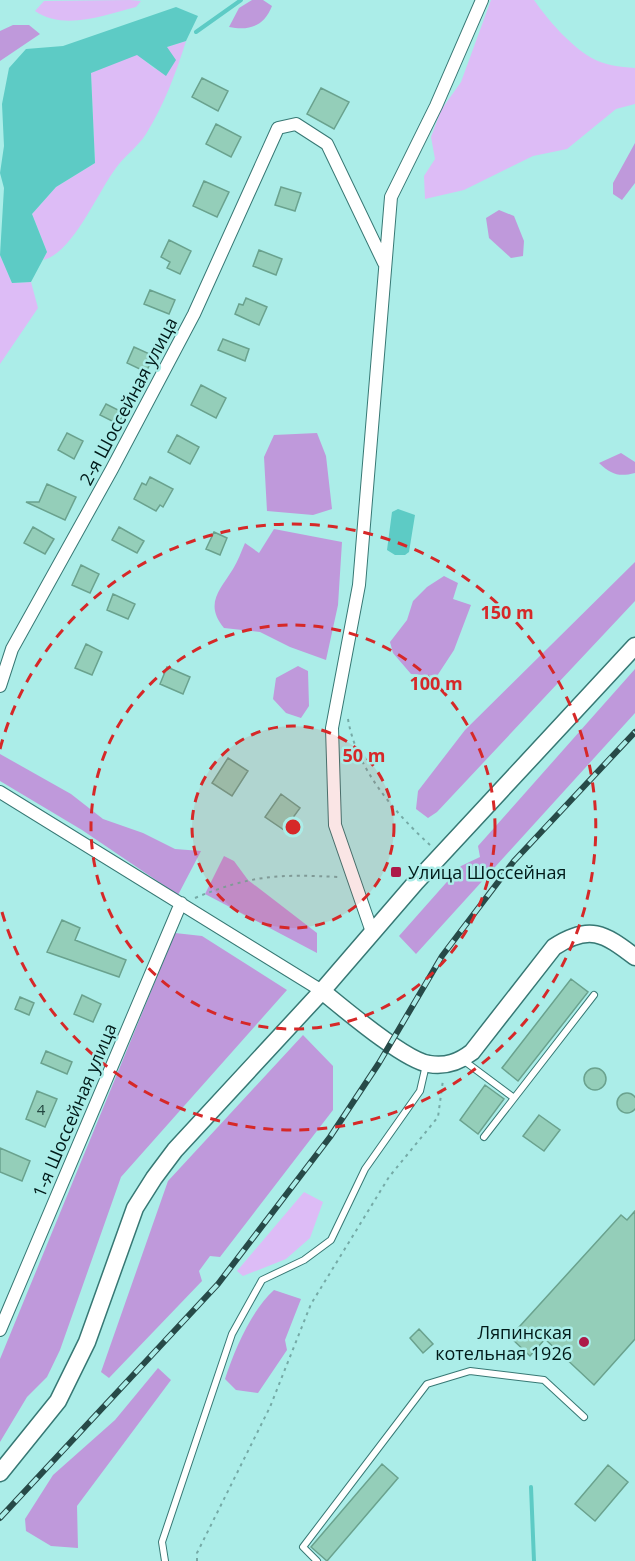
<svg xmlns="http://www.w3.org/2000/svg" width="635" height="1561" font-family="'Open Sans',sans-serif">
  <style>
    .green { fill: #ddbcf6 }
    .forest { fill: #bf99db }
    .water { fill: #5dcbc5 }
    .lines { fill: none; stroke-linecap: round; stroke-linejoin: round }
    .stream { stroke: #5dcbc5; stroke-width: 4 }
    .building { fill: #94ceb9; stroke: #6aa28e; stroke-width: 1.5 }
    .lane-casing { stroke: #377874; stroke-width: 8 }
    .street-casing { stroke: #377874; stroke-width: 14 }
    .secondary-casing { stroke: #377874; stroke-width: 19 }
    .path { stroke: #75aaa6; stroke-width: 2; stroke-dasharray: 3 4.5; stroke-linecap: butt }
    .lane { stroke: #fff; stroke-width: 6 }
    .street { stroke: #fff; stroke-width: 12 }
    .secondary { stroke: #fff; stroke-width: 16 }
    .rail-casing { stroke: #274a48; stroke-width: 6 }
    .rail { stroke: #abede8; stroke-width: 4; stroke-dasharray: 11; stroke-linecap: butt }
    .ring { fill: none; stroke: #d62828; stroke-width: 3; stroke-dasharray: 10 8 }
    .poi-dot { fill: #ad1948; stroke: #abede8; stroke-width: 2 }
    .labels { text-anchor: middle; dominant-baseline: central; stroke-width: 5; stroke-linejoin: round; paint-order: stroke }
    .number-label { font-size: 15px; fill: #254741 }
    .street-label { font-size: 18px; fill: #001a19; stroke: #abede8 }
    .poi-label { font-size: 18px; fill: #001a19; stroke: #abede8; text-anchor: start }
    .centre { fill: #d62828; stroke: #abede8; stroke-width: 3 }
    .ring-label { font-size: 18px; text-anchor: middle; font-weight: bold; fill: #d62828; stroke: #abede8; stroke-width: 5; stroke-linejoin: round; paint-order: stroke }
  </style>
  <rect width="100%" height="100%" fill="#abede8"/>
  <path class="green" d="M130 0 141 1 136 7C105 15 64 31 35 11L44 1Z
    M491 0H534C548 20 569 44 590 57 603 65 620 67 635 68V104L616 109 567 149 533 156 464 190 425 199 424 176 435 159 431 137 441 110 461 82Z
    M186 41C176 73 164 105 146 134 138 147 124 156 116 168 97 193 73 253 43 260L47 252 32 214 56 187 95 163 91 73 137 54 155 69 167 47Z
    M0 255 12 283 31 282 38 308 0 364Z
    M304 1192 323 1202 310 1238 286 1259 243 1276 237 1271Z"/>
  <path class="forest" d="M252 0H263L272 6C264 26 250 31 229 27L239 8Z
    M13 25H29L40 34 0 61V31Z
    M635 143V183L622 200 613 194V183Z
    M499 210 514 216 524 241 523 256 511 258 489 238 486 218Z
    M317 433 326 456 332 509 313 515 267 511 264 457 274 435Z
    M621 453 635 462V473C619 477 612 475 599 463Z
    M274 529 342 542 338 605 326 660 290 647 260 632 224 628C204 604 220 590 233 569 238 561 241 552 245 543L259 553Z
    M635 562V601L437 812 428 818 416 809 418 791 465 730Z
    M444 576 458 583 453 599 471 605 454 650 437 676 411 674 393 653 390 642 407 620 413 601 427 587Z
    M298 666 308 671 309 706 301 718 286 713 273 699 276 678Z
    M635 669V713L416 954 399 936 461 866 480 857 478 846Z
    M0 754 71 794 103 819 143 833 175 849 201 851 178 895 82 830 0 781Z
    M224 856 234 861 248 880 317 933V953L205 894Z
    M175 933 202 936 287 990 121 1177 60 1350 47 1377 27 1397 0 1442V1359Z
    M303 1035 333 1066V1110L220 1257 210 1256 199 1271 202 1281 109 1378 101 1372 168 1181Z
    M274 1290 301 1299 285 1340 287 1350 258 1393 236 1390 225 1379C235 1349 251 1311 274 1290Z
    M158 1368 171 1380 77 1506 78 1548 51 1546 26 1531 25 1519 53 1475 115 1420Z"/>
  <path class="water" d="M176 7 198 16 186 41 167 47 176 60 166 76 137 55 91 73 95 163 56 187 32 214 47 252 31 282 12 283 0 255 4 188 0 173 4 146 2 104 9 68 26 49 63 46Z
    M398 509 415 515 409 552 405 555H395L387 550 392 512Z"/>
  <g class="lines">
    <path class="stream" d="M196 32 241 0
      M531 1487 534 1561"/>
  </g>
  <path class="building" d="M202 78 228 91 218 111 192 97Z
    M321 88 349 102 334 129 307 114Z
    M216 124 241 137 231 157 206 144Z
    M204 181 229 192 217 217 193 206Z
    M281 187 301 193 295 211 275 205Z
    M169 240 191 251 180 274 167 268 170 262 161 257Z
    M259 250 282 259 276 275 253 266Z
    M150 290 175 300 169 314 144 304Z
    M246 298 267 307 259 325 235 314 239 304 243 305Z
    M223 339 249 349 245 361 218 350Z
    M134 347 154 356 146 372 127 363Z
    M201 385 226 398 216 418 191 405Z
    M106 404 124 413 118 424 100 415Z
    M67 433 83 441 74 459 58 450Z
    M177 435 199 447 190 464 168 452Z
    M150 477 173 489 163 507 160 505 156 511 134 499 142 483 146 485Z
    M47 484 76 497 65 520 26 502H39Z
    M33 527 54 539 45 554 24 543Z
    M119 527 144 541 137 553 112 540Z
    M214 532 227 538 220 555 206 549Z
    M81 565 99 574 90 593 72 585Z
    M113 594 135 604 128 619 107 610Z
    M86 644 102 652 92 675 75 668Z
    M167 667 190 677 183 694 160 684Z
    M228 758 248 771 232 796 212 783Z
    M281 794 300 808 284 830 265 817Z
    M62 920 80 928 75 940 126 960 119 977 47 952Z
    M571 979 588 992 518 1081 502 1068Z
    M82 995 101 1004 93 1022 74 1014Z
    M20 997 34 1003 29 1015 15 1009Z
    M46 1051 72 1062 67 1074 41 1063Z
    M584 1079a11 11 0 1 1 22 0a11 11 0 1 1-22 0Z
    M485 1085 504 1099 478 1134 460 1120Z
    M37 1091 57 1099 45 1127 26 1119Z
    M617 1103a10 10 0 1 1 20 0a10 10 0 1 1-20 0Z
    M539 1115 560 1130 544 1151 523 1136Z
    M0 1148 30 1161 22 1181 0 1172Z
    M635 1211V1339L594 1385 545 1339 530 1356 510 1337 621 1215 627 1220Z
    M419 1329 433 1344 423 1353 410 1338Z
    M382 1464 398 1478 327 1561 311 1547Z
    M608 1465 628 1482 595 1521 575 1504Z"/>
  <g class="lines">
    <g class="lane-casing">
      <path id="lane" d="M463 1060 514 1098
        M484 1137 594 995
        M165 1561 162 1542 232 1334 262 1280 304 1260 331 1240 365 1169 420 1091 426 1065
        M317 1561 303 1547 427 1384 470 1371 544 1380 584 1417"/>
    </g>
    <g class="street-casing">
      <path id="street" d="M0 686 12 649 112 469 194 314 278 128 296 124 327 144 384 263
        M0 792 322 991
        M372 932 335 825 332 728 359 585 391 197 436 106 482 0
        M0 1330 181 903"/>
    </g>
    <g class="secondary-casing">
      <path id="secondary" d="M322 991C343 1008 405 1061 429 1064 446 1067 459 1062 472 1052L554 947C589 924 604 933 635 957
        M0 1473 58 1401 87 1342 135 1208 154 1178 175 1150 322 991 416 882 635 646"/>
    </g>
    <path class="path" d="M348 719C356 768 394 812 430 845
      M195 898C250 875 280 874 339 877
      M197 1561V1553L270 1407 311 1304 389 1177 438 1117 443 1080"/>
    <use href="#lane" class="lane"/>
    <use href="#street" class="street"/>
    <use href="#secondary" class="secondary"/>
    <g class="rail-casing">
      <path id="rail" d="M0 1518 218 1284 330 1137 379 1063 442 956 514 861 635 732"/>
    </g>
    <use href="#rail" class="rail"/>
  </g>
  <circle cx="293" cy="827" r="101" fill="#d62828" fill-opacity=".12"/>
  <g class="ring">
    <circle cx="293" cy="827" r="101"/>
    <circle cx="293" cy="827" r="202"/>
    <path d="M0 749A303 303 0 1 1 0 905"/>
  </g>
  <g class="poi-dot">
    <rect x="390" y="866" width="12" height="12" rx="3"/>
    <circle cx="584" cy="1342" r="6"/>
  </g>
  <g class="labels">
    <g class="number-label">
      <text x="41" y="1109">4</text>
    </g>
    <g class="street-label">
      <text transform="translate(128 401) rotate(-62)">2-я Шоссейная улица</text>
      <text transform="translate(74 1110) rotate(-67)">1-я Шоссейная улица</text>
    </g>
    <g class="poi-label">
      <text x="408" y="872">Улица Шоссейная</text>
      <text x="572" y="1332" text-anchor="end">Ляпинская<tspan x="572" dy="21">котельная 1926</tspan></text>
    </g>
  </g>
  <circle cx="293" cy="827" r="9" class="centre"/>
  <g class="ring-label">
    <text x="507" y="619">150 m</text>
    <text x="436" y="690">100 m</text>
    <text x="364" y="762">50 m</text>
  </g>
</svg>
